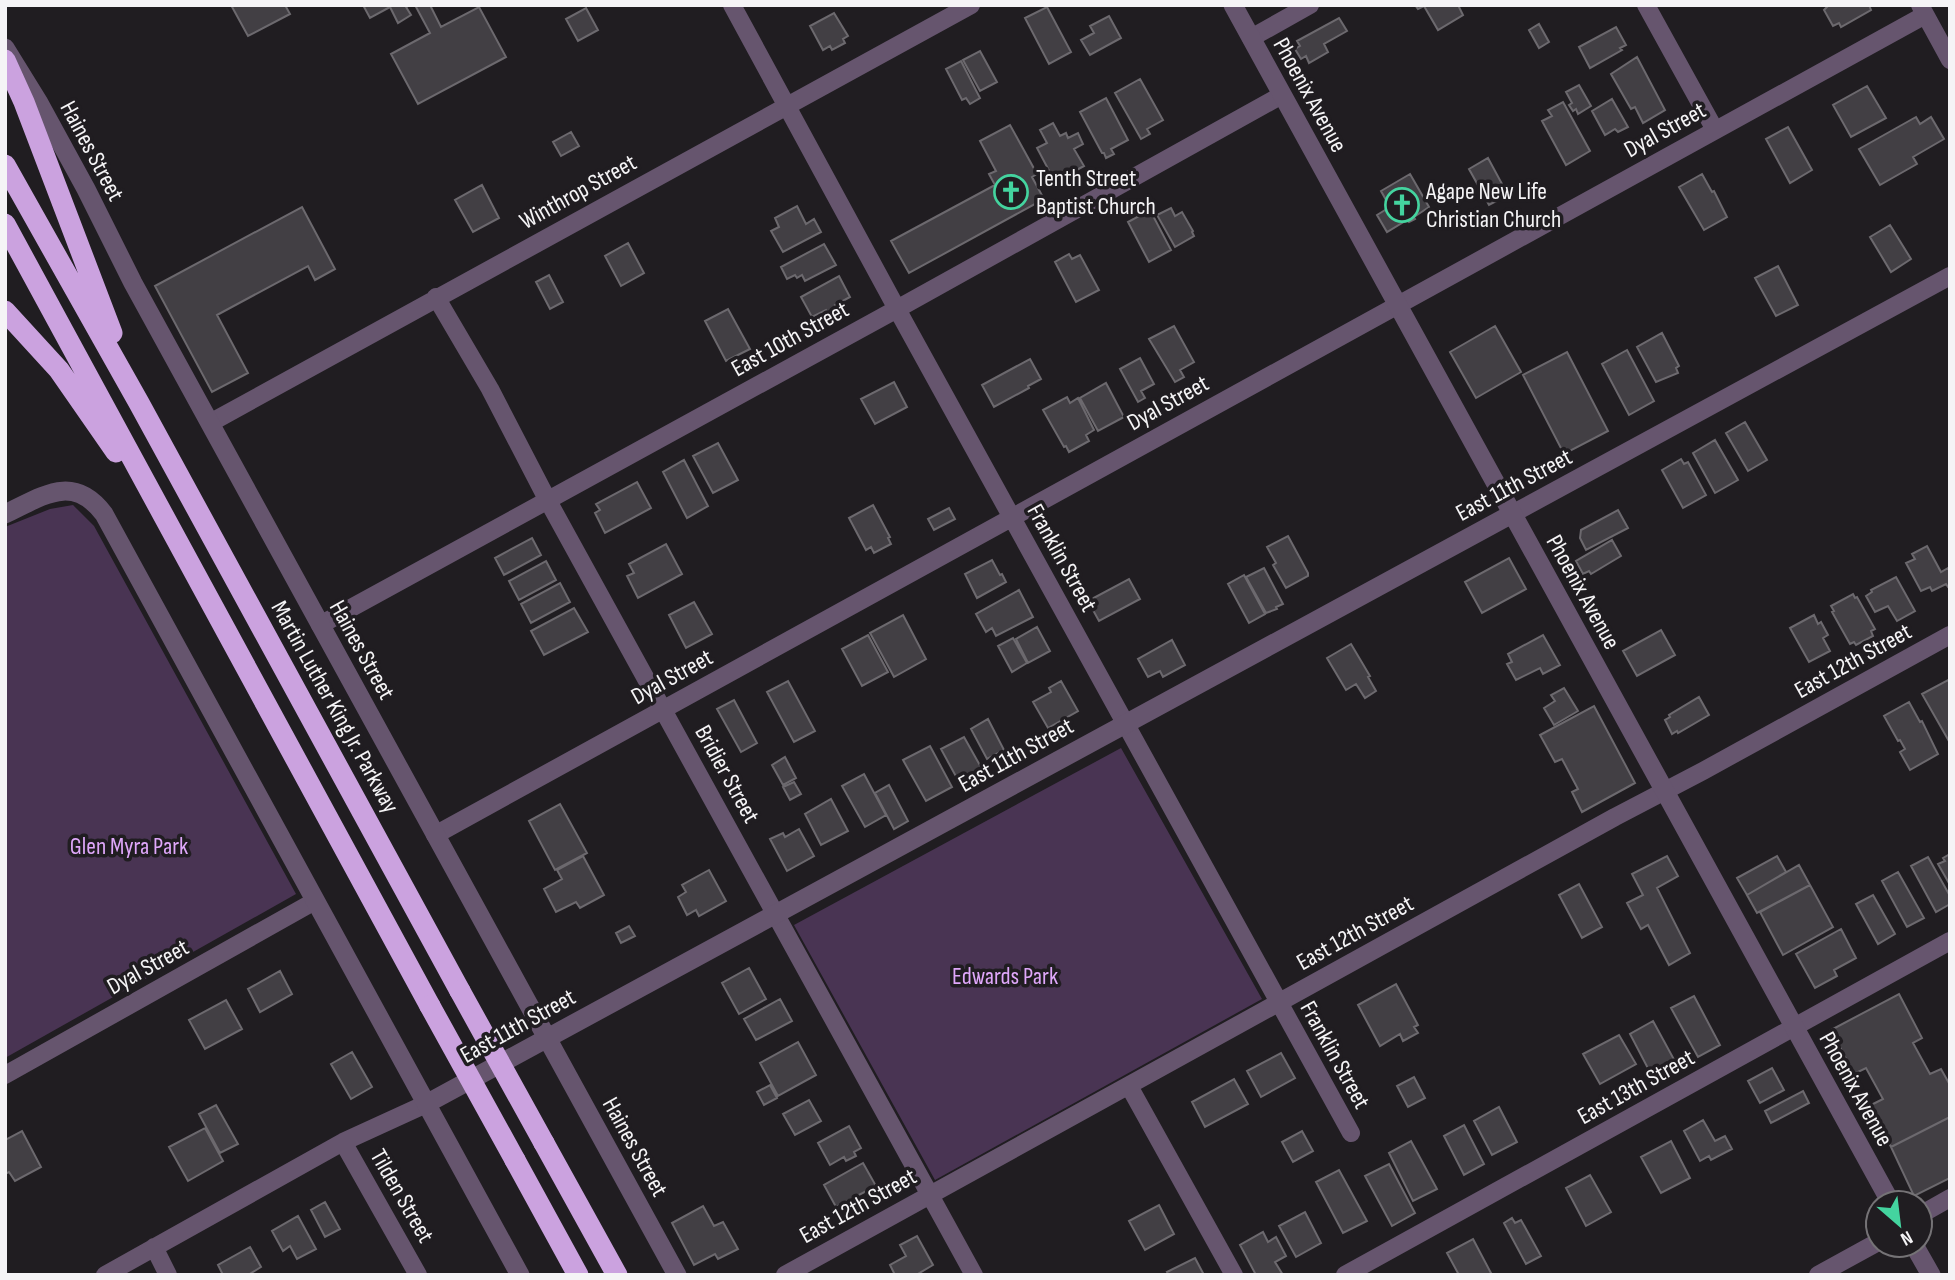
<svg xmlns="http://www.w3.org/2000/svg" width="1955" height="1280" font-family="'Sofia Sans Condensed',sans-serif">
  <style>
    .green { fill: #493453 }
    .building { fill: #423f44; stroke: #6c696e; stroke-width: 2 }
    .lines { fill: none; stroke-linecap: round; stroke-linejoin: round }
    .minor { stroke: #66556e; stroke-width: 18 }
    .tertiary { stroke: #66556e; stroke-width: 19 }
    .motorway { stroke: #cba2df; stroke-width: 21 }
    .motorway-bridge { stroke: #cba2df; stroke-width: 21 }
    .labels { text-anchor: middle; dominant-baseline: central; stroke-width: 7; stroke-linejoin: round; paint-order: stroke }
    .street-label { font-size: 24px; fill: #f5f4f6; stroke: #201d21 }
    .poi-label { font-size: 24px; fill: #f5f4f6; stroke: #201d21; text-anchor: start }
    .park-label { font-size: 24px; fill: #dfa7fa; stroke: #201d21 }
  </style>
  <rect width="100%" height="100%" fill="#201d21"/>
  <path class="green" d="M73 505 94 526 296 894 5 1058V527L50 509Z
    M1121 748 1262 999 935 1180 794 925Z"/>
  <path class="building" d="M231 5H285L290 14 248 36Z
    M363 5H410L406 7 411 15 398 23 390 7 370 18Z
    M415 5H430L441 27 479 7 506 57 418 104 391 54 430 33Z
    M1415 5H1458L1463 15 1438 30 1424 6 1418 9Z
    M1829 5H1869L1871 10 1841 27 1839 23 1833 26 1824 10Z
    M1047 7 1071 52 1049 64 1025 18Z
    M586 8 598 30 578 41 566 19Z
    M834 13 848 36 843 39 845 43 832 50 830 46 823 50 810 26Z
    M1109 16 1121 38 1090 55 1081 40 1094 33 1090 26Z
    M1339 18 1347 31 1324 44 1328 52 1309 63 1306 56 1301 59 1295 49 1300 46 1297 41Z
    M1539 24 1549 42 1539 48 1529 30Z
    M1616 27 1626 45 1620 48 1622 50 1590 68 1579 47Z
    M980 51 997 82 980 91 963 60Z
    M1637 57 1665 110 1643 123 1635 107 1631 109 1611 74Z
    M961 61 980 98 970 104 966 98 962 100 946 69Z
    M1140 79 1163 120 1147 129 1150 134 1141 139 1115 93Z
    M1579 85 1591 106 1578 114 1576 109 1573 111 1569 105 1572 103 1566 92Z
    M1867 86 1886 118 1851 137 1833 105Z
    M1106 98 1128 140 1111 149 1114 154 1106 158 1104 153H1102L1080 112Z
    M1612 99 1628 127 1618 132 1615 129 1605 135 1592 111Z
    M1563 102 1590 151 1566 165 1542 121 1552 116 1548 110Z
    M1916 117 1920 124 1931 117 1944 139 1913 157 1917 164 1880 185 1859 149Z
    M1053 123 1060 136 1066 133 1068 138 1078 133 1083 144 1074 149 1084 166 1055 182 1037 148 1047 143 1040 130Z
    M1010 125 1037 174 1032 177 1044 199 909 273 891 241 995 185 989 174 996 171 980 141Z
    M1788 127 1812 170 1790 183 1766 139Z
    M571 132 579 146 561 156 553 142Z
    M1488 158 1508 195 1489 205 1469 169Z
    M1410 174 1429 207 1414 217 1415 219 1409 222 1407 220 1387 232 1377 215 1390 207 1381 191Z
    M1702 174 1712 192 1714 191 1727 217 1704 230 1679 187Z
    M482 185 499 218 473 232 455 200Z
    M797 206 806 224 814 219 821 232 783 252 771 231 779 227 775 218Z
    M302 207 335 269 315 280 308 266 217 315 248 373 212 392 155 286Z
    M1171 208 1175 216 1182 212 1193 231 1192 232 1194 236 1175 247 1157 215Z
    M1150 210 1171 250 1149 262 1128 222Z
    M1890 225 1911 259 1891 272 1870 237Z
    M628 243 644 273 621 286 605 256Z
    M824 244 836 265 805 281 802 275 797 278 795 275 787 279 781 267Z
    M1069 254 1072 259 1080 255 1099 290 1076 302 1055 262Z
    M1778 266 1798 305 1776 316 1755 278Z
    M549 275 563 302 550 309 536 282Z
    M839 276 850 297 835 305 837 308 828 313 826 310 812 317 801 297Z
    M728 309 750 349 726 361 705 321Z
    M1174 326 1194 362 1180 370 1184 377 1175 382 1149 339Z
    M1495 326 1521 372 1476 398 1450 352Z
    M1662 333 1679 366 1676 368 1678 373 1656 382 1637 347Z
    M1627 350 1654 401 1629 415 1602 364Z
    M1567 352 1608 431 1564 454 1523 375Z
    M1140 358 1154 384 1141 391 1145 398 1138 402 1120 369Z
    M1030 359 1041 379 1028 386 1029 388 994 407 982 385Z
    M894 382 907 407 875 424 861 399Z
    M1106 383 1124 417 1098 431 1080 398Z
    M1067 397 1070 403 1078 398 1094 430 1086 435 1089 441 1069 452 1066 446 1064 447 1043 410Z
    M1745 422 1767 460 1748 471 1726 433Z
    M1715 440 1738 480 1715 493 1693 453Z
    M718 443 738 480 713 493 693 456Z
    M1681 459 1684 464 1688 462 1706 495 1683 508 1662 470Z
    M684 460 708 506 687 518 663 472Z
    M637 482 651 508 605 533 595 513 600 510 596 504Z
    M873 505 890 537 888 538 891 544 874 553 871 547 866 550 849 518Z
    M949 508 955 519 934 530 928 519Z
    M1618 510 1628 528 1586 550 1580 538 1581 530Z
    M1288 536 1308 573V576L1286 588 1273 565 1276 563 1267 547Z
    M532 538 541 555 504 575 495 558Z
    M1612 540 1621 556 1591 574 1589 571 1583 574 1576 561Z
    M666 544 682 574 638 598 627 576 634 573 629 564Z
    M1927 546 1941 572 1948 568 1950 571V586L1948 587 1946 584 1932 591 1930 587 1921 591 1906 563 1915 559 1912 554Z
    M1509 558 1526 589 1482 613 1465 582Z
    M992 560 1000 575 1002 574 1006 582 977 598 965 574Z
    M546 561 556 580 519 600 509 581Z
    M1264 568 1283 604 1276 607 1277 609 1266 613 1246 577Z
    M1244 575 1265 614 1249 623 1228 584Z
    M1896 577 1915 611 1897 621 1888 606 1875 612 1866 596 1872 592 1871 590Z
    M1129 579 1140 599 1099 621 1088 601Z
    M560 583 570 602 531 623 521 604Z
    M1019 590 1033 617 996 636 992 628 986 632 976 614Z
    M1853 594 1855 598 1857 597 1875 629 1871 631 1873 636 1856 645 1854 642 1850 644 1832 612 1834 611 1831 606Z
    M694 602 712 634 686 648 669 615Z
    M574 608 588 632 544 655 531 631Z
    M903 615 926 659 894 677 870 633Z
    M1814 615 1818 624 1821 622 1828 635 1823 638 1830 651 1809 662 1790 628Z
    M1037 627 1050 651 1028 663 1016 639Z
    M1661 630 1675 655 1637 676 1623 651Z
    M868 635 888 672 862 686 842 649Z
    M1543 635 1560 665 1543 674 1540 668 1516 680 1507 664 1512 662 1508 654Z
    M1013 638 1027 663 1012 672 998 646Z
    M1172 640 1185 665 1163 677 1160 671 1148 677 1138 659Z
    M1351 644 1370 676 1368 677 1376 691 1365 698 1356 684 1346 690 1327 658Z
    M1948 680 1950 684V743L1922 694Z
    M788 681 815 731 794 742 767 692Z
    M1061 681 1078 711 1048 728 1033 702 1051 692 1049 688Z
    M1564 688 1578 711 1554 725 1544 708 1555 701 1551 695Z
    M1699 697 1709 715 1678 733 1677 731 1672 734 1665 720 1670 717 1669 715Z
    M734 700 757 743 741 752 717 709Z
    M1909 702 1920 722 1922 721 1938 754 1910 770 1900 752 1905 749 1900 740 1898 741 1884 716Z
    M1594 706 1635 783 1582 812 1572 792 1578 789 1562 759 1555 762 1540 735Z
    M988 719 1004 750 987 759 971 729Z
    M964 737 982 769 959 782 941 749Z
    M930 746 952 787 926 801 903 760Z
    M785 757 796 778 783 785 772 765Z
    M864 774 886 815 865 827 842 786Z
    M794 782 801 794 790 800 783 787Z
    M889 785 908 821 894 829 875 793Z
    M831 799 848 831 821 845 805 814Z
    M560 804 587 853 555 870 529 821Z
    M799 829 814 856 787 871 770 839 783 833 785 837Z
    M1950 854V885L1938 864 1945 861 1943 858Z
    M583 856 604 895 580 908 576 902 556 912 544 889 562 879 557 870Z
    M1667 856 1678 876 1657 888 1690 953 1669 965 1648 925 1641 929 1627 903 1643 895 1632 874Z
    M1777 856 1786 872 1747 895 1737 878Z
    M1928 857 1950 896V904L1936 912 1911 866Z
    M1799 865 1810 885 1757 913 1747 895Z
    M709 870 726 901 699 916 696 910 687 915 678 897 686 892 682 885Z
    M1898 872 1924 918 1907 927 1882 881Z
    M1579 884 1602 927 1582 938 1559 895Z
    M1810 885 1833 927 1783 955 1760 912Z
    M1873 895 1895 934 1878 944 1856 904Z
    M629 926 635 936 621 943 616 933Z
    M1841 929 1856 958 1834 970 1837 976 1815 988 1796 954Z
    M749 968 766 999 739 1014 722 983Z
    M280 971 292 994 260 1012 248 989Z
    M1396 984 1418 1025 1414 1027 1418 1033 1403 1041 1400 1034 1380 1046 1358 1005Z
    M1899 994 1922 1038 1913 1043 1930 1074 1941 1069 1950 1085V1117L1891 1147 1869 1106 1883 1099 1866 1068 1854 1074 1831 1030Z
    M1694 996 1720 1045 1698 1057 1671 1008Z
    M780 999 792 1021 756 1040 744 1019Z
    M226 1000 242 1029 205 1049 189 1020Z
    M1653 1021 1677 1065 1653 1078 1630 1034Z
    M1619 1035 1636 1064 1600 1084 1583 1054Z
    M798 1042 816 1075 778 1096 760 1063Z
    M352 1052 372 1087 351 1099 331 1064Z
    M1281 1053 1295 1078 1261 1097 1247 1071Z
    M1772 1068 1784 1090 1760 1103 1748 1081Z
    M1414 1077 1425 1098 1408 1107 1397 1086Z
    M1234 1079 1248 1104 1205 1127 1192 1102Z
    M770 1085 777 1098 764 1105 757 1092Z
    M1803 1091 1809 1103 1771 1123 1765 1111Z
    M809 1100 821 1121 795 1135 783 1114Z
    M216 1105 238 1144 220 1153 199 1114Z
    M1499 1107 1517 1142 1492 1155 1474 1121Z
    M1950 1117V1178L1914 1196 1891 1147Z
    M1703 1120 1715 1141 1725 1136 1732 1149 1711 1160 1709 1156 1700 1161 1684 1131Z
    M1464 1125 1484 1164 1464 1175 1444 1136Z
    M849 1126 861 1148 854 1152 856 1156 846 1161 844 1157 830 1165 818 1143Z
    M205 1128 223 1161 188 1181 169 1147Z
    M22 1131 41 1167 15 1181 9 1172 5 1174V1140Z
    M1302 1131 1313 1151 1293 1162 1282 1142Z
    M1411 1141 1437 1189 1413 1201 1389 1153Z
    M1671 1141 1690 1178 1661 1193 1641 1157Z
    M863 1163 876 1186 836 1207 824 1185Z
    M1389 1164 1415 1213 1392 1226 1365 1176Z
    M1339 1170 1367 1221 1343 1233 1316 1182Z
    M1590 1175 1611 1212 1586 1226 1566 1188Z
    M325 1202 340 1229 325 1237 311 1210Z
    M1159 1205 1174 1234 1145 1250 1129 1221Z
    M703 1206 714 1226 723 1222 738 1249 718 1259 715 1254 694 1265 672 1223Z
    M1305 1212 1321 1243 1296 1257 1279 1226Z
    M298 1216 316 1249 297 1259 290 1246 283 1251 272 1231Z
    M1512 1218 1515 1223 1521 1220 1541 1256 1526 1264 1504 1223Z
    M1263 1232 1268 1242 1276 1237 1286 1256 1275 1262 1283 1275H1256L1240 1245Z
    M917 1236 933 1265 916 1275H895L890 1265 906 1256 900 1245Z
    M1473 1239 1492 1275H1459L1447 1253Z
    M250 1247 261 1267 248 1275H223L218 1265Z
    M1195 1258 1204 1275H1169L1167 1272Z"/>
  <g class="lines">
    <path class="minor" d="M732 5 897 309 1351 1133
      M1646 5 1715 130
      M1920 5 1950 60
      M1251 38 1310 5
      M436 297 490 389 547 499 974 1275
      M210 423 971 5
      M1512 514 1950 276
      M320 625 897 309 1282 95
      M435 835 1925 15
      M5 1075 315 901
      M1129 1086 1234 1275
      M343 1142 418 1275
      M1920 1215 1950 1198
      M154 1247 168 1275
      M105 1275 343 1142 426 1104
      M785 1275 1615 817 1703 771 1950 635
      M1345 1275 1950 941
      M1818 1275 1878 1242"/>
    <path class="tertiary" d="M1233 5 1891 1203
      M5 48 39 103 86 189 133 283 677 1275
      M5 514C43 496 73 473 104 514L520 1275
      M426 1104 1512 514
      M1914 1245 1931 1275"/>
    <path class="motorway" d="M5 60 24 102 112 333
      M5 165 139 403 460 991
      M5 224 430 1006
      M5 311 59 370 116 452
      M544 1143 617 1275
      M515 1160 578 1275"/>
    <path class="motorway-bridge" d="M460 991 544 1143
      M430 1006 515 1160"/>
  </g>
  <defs>
    <g id="church-ring" transform="scale(1.75)"><circle r="9.5" fill="#201d21" stroke="#44d49f" stroke-width="1.5"/><path d="M-1.2-6h2.4v3.5h3.3v2.4h-3.3V6h-2.4V-.1h-3.3v-2.4h3.3Z" fill="#44d49f"/></g>
  </defs>
  <g fill-rule="evenodd">
    <use href="#church-ring" x="1011" y="192"/>
    <use href="#church-ring" x="1402" y="205"/>
  </g>
  <g class="labels">
    <g class="street-label">
      <text transform="translate(1310 95) rotate(61)">Phoenix Avenue</text>
      <text transform="translate(1665 130) rotate(-29)">Dyal Street</text>
      <text transform="translate(92 151) rotate(62)">Haines Street</text>
      <text transform="translate(578 192) rotate(-29)">Winthrop Street</text>
      <text transform="translate(790 339) rotate(-29)">East 10th Street</text>
      <text transform="translate(1168 403) rotate(-29)">Dyal Street</text>
      <text transform="translate(1514 485) rotate(-28)">East 11th Street</text>
      <text transform="translate(1062 558) rotate(61)">Franklin Street</text>
      <text transform="translate(1583 592) rotate(61)">Phoenix Avenue</text>
      <text transform="translate(362 650) rotate(61)">Haines Street</text>
      <text transform="translate(1853 661) rotate(-29)">East 12th Street</text>
      <text transform="translate(672 677) rotate(-29)">Dyal Street</text>
      <text transform="translate(335 707) rotate(61)">Martin Luther King Jr. Parkway</text>
      <text transform="translate(1016 755) rotate(-29)">East 11th Street</text>
      <text transform="translate(727 774) rotate(61)">Bridier Street</text>
      <text transform="translate(1355 933) rotate(-29)">East 12th Street</text>
      <text transform="translate(148 967) rotate(-29)">Dyal Street</text>
      <text transform="translate(518 1026) rotate(-29)">East 11th Street</text>
      <text transform="translate(1335 1055) rotate(61)">Franklin Street</text>
      <text transform="translate(1636 1087) rotate(-29)">East 13th Street</text>
      <text transform="translate(1856 1089) rotate(61)">Phoenix Avenue</text>
      <text transform="translate(635 1147) rotate(61)">Haines Street</text>
      <text transform="translate(402 1196) rotate(60)">Tilden Street</text>
      <text transform="translate(858 1206) rotate(-29)">East 12th Street</text>
    </g>
    <g class="poi-label">
      <text x="1036" y="178">Tenth Street<tspan x="1036" dy="28">Baptist Church</tspan></text>
      <text x="1426" y="191">Agape New Life<tspan x="1426" dy="28">Christian Church</tspan></text>
    </g>
    <g class="park-label">
      <text x="129" y="846">Glen Myra Park</text>
      <text x="1005" y="976">Edwards Park</text>
    </g>
  </g>
  <rect width="1955" height="1280" fill="none" stroke="#f5f4f6" stroke-width="14"/>
  <g transform="translate(1899 1224) rotate(152)"><circle r="33" fill="#201d21" stroke="#757376" stroke-width="2"/>
  <path d="M0-5L12 26L0 18L-12 26Z" fill="#44d49f"/>
  <text y="-10" font-size="19" font-weight="bold" text-anchor="middle" fill="#f5f4f6">N</text>
  </g>
</svg>
